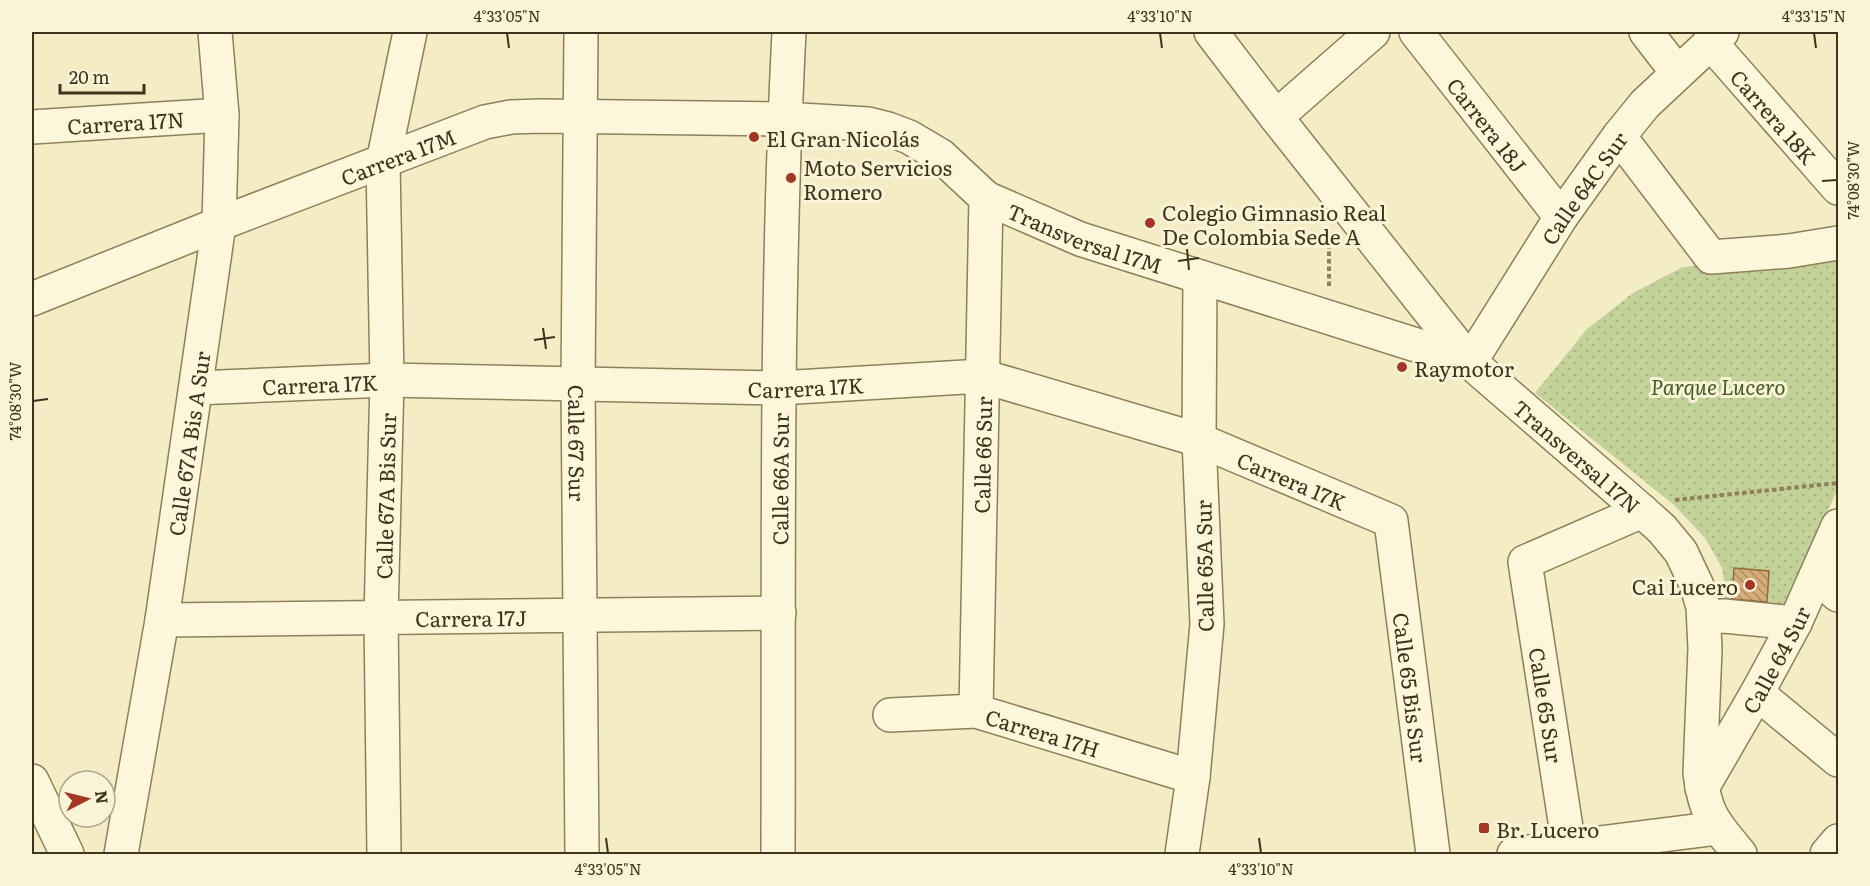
<svg xmlns="http://www.w3.org/2000/svg" width="1870" height="886" font-family="Literata,serif">
  <style>
    .park { fill: url(#park-dots) }
    .building { fill: url(#building-back-hatch); stroke: #926b3c; stroke-width: 1.5 }
    .lines { fill: none; stroke-linecap: round; stroke-linejoin: round }
    .minor-casing { stroke: #907f59; stroke-width: 36 }
    .path { stroke: #907f59; stroke-width: 4; stroke-dasharray: 4.5 3; stroke-linecap: butt }
    .minor { stroke: #fcf7da; stroke-width: 33 }
    .ticks { fill: none; stroke: #3f331e; stroke-width: 2 }
    .poi-dot { fill: #a53623; stroke: #f9f4d6; stroke-width: 2 }
    .labels { text-anchor: middle; dominant-baseline: central; stroke-width: 6; stroke-linejoin: round; paint-order: stroke }
    .street-label { font-size: 21px; fill: #3f331e; stroke: #f9f4d6 }
    .poi-label { font-size: 21px; fill: #3f331e; stroke: #f9f4d6; text-anchor: start }
    .park-label { font-size: 21px; font-style: italic; fill: #455d23; stroke: #f9f4d6 }
    .neatline { fill: none; stroke: #3f331e; stroke-width: 2 }
    .ticks-label { font-size: 15px; text-anchor: middle; fill: #3f331e }
  </style>
  <defs>
    <pattern id="park-dots" width="8" height="8" patternUnits="userSpaceOnUse" patternTransform="scale(1.5)"><rect width="8" height="8" fill="#c2d298"/><path d="M2 2h.1M6 6h.1" fill="none" stroke="#a8b583" stroke-width="1.8" stroke-linecap="round"/></pattern>
    <pattern id="building-back-hatch" width="6" height="6" patternUnits="userSpaceOnUse" patternTransform="scale(1.5)"><rect width="6" height="6" fill="#d4ad78"/><path d="M-1 5l2 2M0 0l6 6M5-1l2 2" fill="none" stroke="#ad8d62"/></pattern>
  </defs>
  <rect width="100%" height="100%" fill="#f3ecc5"/>
  <path class="park" d="M1838 237V488L1778 622 1720 618 1724 582 1722 568 1705 538 1674 505 1535 393 1587 329 1633 293 1681 268Z"/>
  <path class="building" d="M1734 568 1769 571 1767 602 1732 599Z"/>
  <g class="lines">
    <g class="minor-casing">
      <g id="minor">
        <path id="s1" d="M581 32 578 383 582 854"/>
        <path id="s2" d="M1211 32 1276 117 1470 362 1642 511 1662 529 1681 552 1697 586 1703 607 1705 649 1700 773C1705 814 1714 823 1740 854"/>
        <path id="s3" d="M1416 32 1561 217"/>
        <path d="M1646 32 1677 72"/>
        <path id="s4" d="M1710 42 1838 188"/>
        <path d="M1276 117 1373 32"/>
        <path id="s5" d="M32 127 222 115"/>
        <path d="M1619 136 1711 257 1789 251 1838 243"/>
        <path id="s6" d="M32 299 219 224 485 122 511 117 540 116 784 119 868 124 888 129 909 137 941 156 986 198 1080 239 1470 362"/>
        <path id="s7" d="M1470 362 1561 217 1619 136 1645 104 1722 32"/>
        <path id="s8" d="M196 388 387 380 779 388 982 376 1199 440 1391 521 1433 854"/>
        <path d="M1816 576 1838 595"/>
        <path d="M1704 617 1724 616 1795 623"/>
        <path id="s9" d="M162 620 779 613"/>
        <path d="M1757 693 1838 760"/>
        <path id="s10" d="M976 711 986 198"/>
        <path id="s11" d="M890 715 976 711 1193 777"/>
        <path d="M32 781 67 854"/>
        <path id="s12" d="M1702 788 1757 693 1795 623 1838 526"/>
        <path d="M1569 847 1525 562 1642 511"/>
        <path id="s13" d="M121 854 162 620 219 224 222 115 215 32"/>
        <path id="s14" d="M384 854 381 617 387 380 383 162 410 32"/>
        <path id="s15" d="M778 854C779 580 775 305 789 32"/>
        <path d="M1182 854 1193 777 1207 624 1199 440 1200 277"/>
        <path d="M1514 854 1718 828"/>
        <path d="M1827 854 1838 841"/>
      </g>
    </g>
    <path class="path" d="M1329 286V233
      M1675 500 1838 483"/>
    <use href="#minor" class="minor"/>
  </g>
  <path class="ticks" d="M507 33 509 48M1160 33 1162 48M1814 33 1816 48M1822 181 1837 180M1187 249 1189 270M1178 261 1199 258M543 328 546 349M534 340 555 337M33 401 48 399M606 838 608 853M1259 838 1261 853"/>
  <g class="poi-dot">
    <circle cx="754" cy="137" r="6"/>
    <circle cx="791" cy="178" r="6"/>
    <circle cx="1150" cy="223" r="6"/>
    <circle cx="1402" cy="367" r="6"/>
    <circle cx="1750" cy="585" r="6"/>
    <rect x="1478" y="822" width="12" height="12" rx="3"/>
  </g>
  <g class="labels">
    <g class="street-label">
      <text stroke="none"><textPath href="#s4" startOffset="98">Carrera 18K</textPath></text>
      <text stroke="none"><textPath href="#s5" startOffset="94">Carrera 17N</textPath></text>
      <text stroke="none"><textPath href="#s3" startOffset="117">Carrera 18J</textPath></text>
      <text stroke="none"><textPath href="#s6" startOffset="393">Carrera 17M</textPath></text>
      <text stroke="none"><textPath href="#s7" startOffset="208">Calle 64C Sur</textPath></text>
      <text stroke="none"><textPath href="#s6" startOffset="1119">Transversal 17M</textPath></text>
      <text stroke="none"><textPath href="#s8" startOffset="124">Carrera 17K</textPath></text>
      <text stroke="none"><textPath href="#s8" startOffset="610">Carrera 17K</textPath></text>
      <text stroke="none"><textPath href="#s1" startOffset="411">Calle 67 Sur</textPath></text>
      <text stroke="none"><textPath href="#s13" startOffset="416">Calle 67A Bis A Sur</textPath></text>
      <text stroke="none"><textPath href="#s10" startOffset="256">Calle 66 Sur</textPath></text>
      <text stroke="none"><textPath href="#s2" startOffset="562">Transversal 17N</textPath></text>
      <text stroke="none"><textPath href="#s15" startOffset="375">Calle 66A Sur</textPath></text>
      <text stroke="none"><textPath href="#s8" startOffset="1114">Carrera 17K</textPath></text>
      <text stroke="none"><textPath href="#s14" startOffset="358">Calle 67A Bis Sur</textPath></text>
      <text transform="translate(1203 566) rotate(-91)">Calle 65A Sur</text>
      <text stroke="none"><textPath href="#s9" startOffset="309">Carrera 17J</textPath></text>
      <text stroke="none"><textPath href="#s12" startOffset="148">Calle 64 Sur</textPath></text>
      <text stroke="none"><textPath href="#s8" startOffset="1389">Calle 65 Bis Sur</textPath></text>
      <text transform="translate(1547 705) rotate(81)">Calle 65 Sur</text>
      <text stroke="none"><textPath href="#s11" startOffset="156">Carrera 17H</textPath></text>
    </g>
    <g class="poi-label">
      <text x="766" y="137">El Gran Nicolás</text>
      <text x="803" y="166">Moto Servicios<tspan x="803" dy="24">Romero</tspan></text>
      <text x="1162" y="211">Colegio Gimnasio Real<tspan x="1162" dy="24">De Colombia Sede A</tspan></text>
      <text x="1414" y="367">Raymotor</text>
      <text x="1738" y="585" text-anchor="end">Cai Lucero</text>
      <text x="1496" y="828">Br. Lucero</text>
    </g>
    <g class="park-label">
      <text x="1718" y="385">Parque Lucero</text>
    </g>
  </g>
  <rect width="1870" height="886" fill="none" stroke="#f9f4d6" stroke-width="66"/>
  <g transform="translate(87 799) rotate(83)"><circle r="28" fill="#f9f4d6" stroke="#afa78c" stroke-width="1.5"/>
  <path d="M0-4.5L10 22L0 15L-10 22Z" fill="#a53623"/>
  <text y="-9" font-size="16" font-weight="bold" text-anchor="middle" fill="#3f331e">N</text>
  </g>
  <path d="M60 84v9h84v-9" fill="none" stroke="#3f331e" stroke-width="3"/>
  <text x="69" y="84" font-size="18" fill="#3f331e" stroke="#f9f4d6" stroke-width="4.5" paint-order="stroke">20 m</text>
  <rect x="33" y="33" width="1804" height="820" class="neatline"/>
  <g class="ticks-label">
    <text x="507" y="22">4°33'05"N</text>
    <text x="1160" y="22">4°33'10"N</text>
    <text x="1814" y="22">4°33'15"N</text>
    <text transform="translate(1854 180) rotate(-90)" y="5">74°08'30"W</text>
    <text transform="translate(16 401) rotate(-90)" y="5">74°08'30"W</text>
    <text x="608" y="875">4°33'05"N</text>
    <text x="1261" y="875">4°33'10"N</text>
  </g>
</svg>
